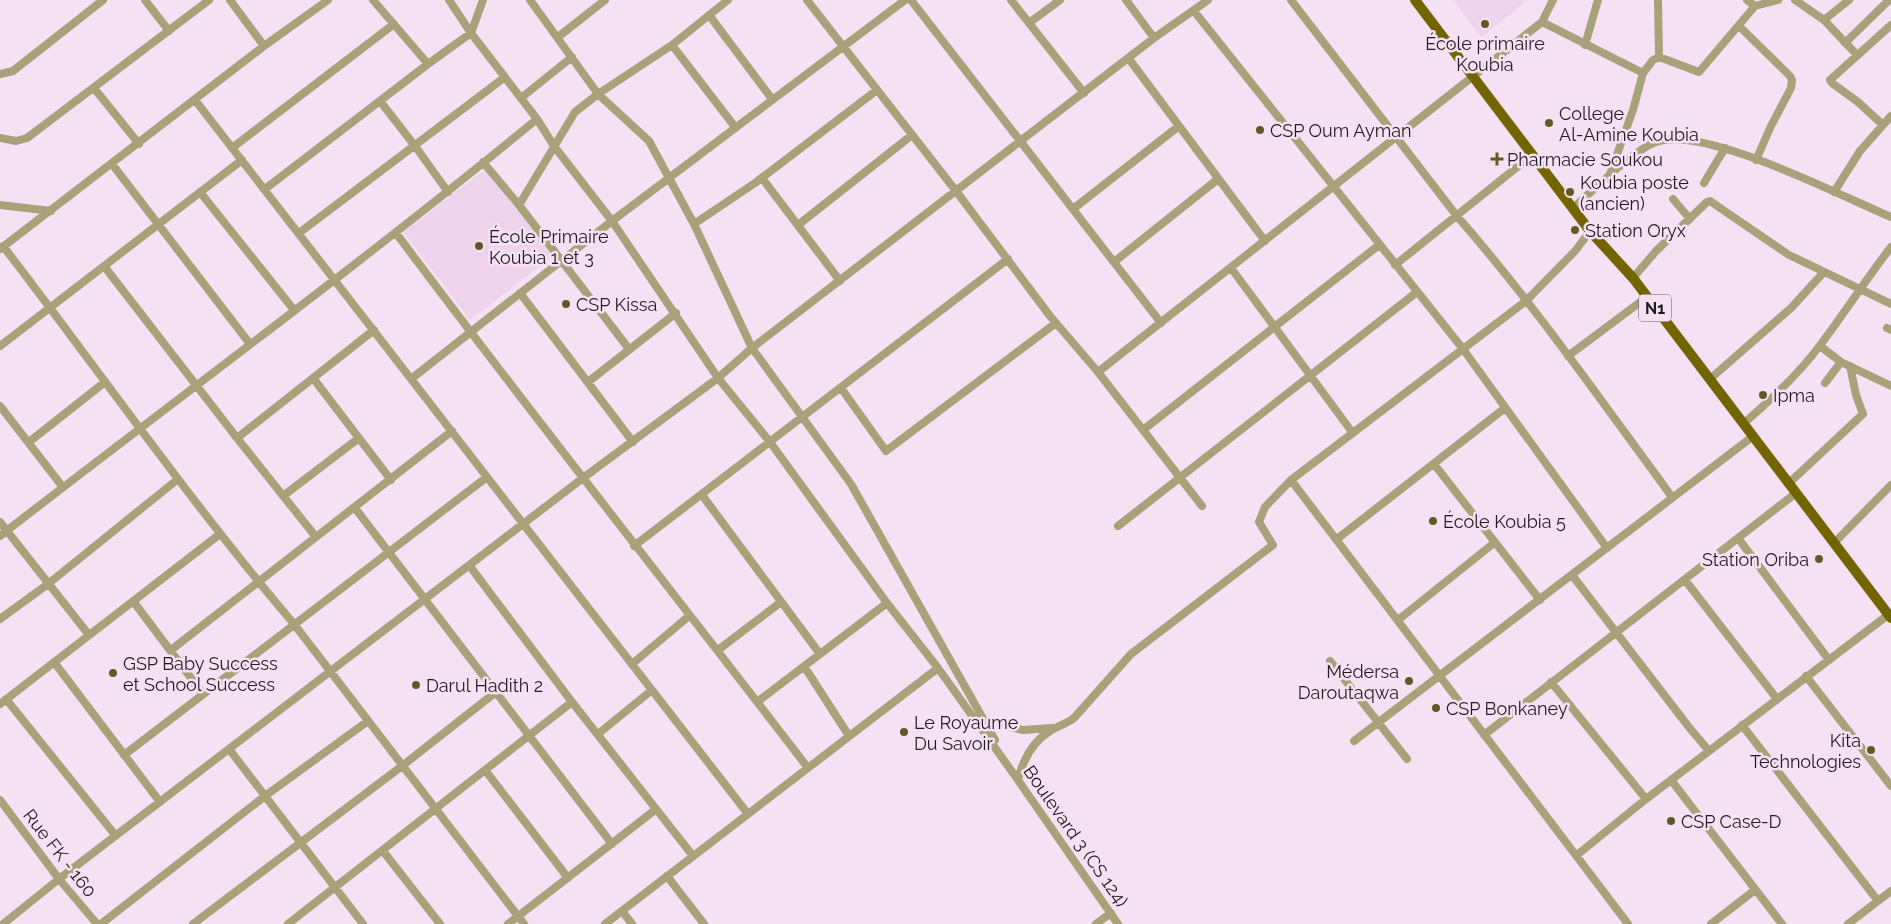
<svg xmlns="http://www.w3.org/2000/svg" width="1891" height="924" font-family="Raleway,sans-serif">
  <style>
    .built { fill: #efd3ec }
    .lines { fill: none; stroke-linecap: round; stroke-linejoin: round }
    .minor { stroke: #a9a179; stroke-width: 8 }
    .major { stroke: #746400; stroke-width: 10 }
    .poi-dot { fill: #625825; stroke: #f6e1f4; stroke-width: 2 }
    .labels { text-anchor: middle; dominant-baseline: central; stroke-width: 5; stroke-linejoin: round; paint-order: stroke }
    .shield { fill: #f6e1f4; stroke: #625661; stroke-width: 1 }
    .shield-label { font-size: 16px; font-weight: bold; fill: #231b22 }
    .poi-label { font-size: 18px; fill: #231b22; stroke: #f6e1f4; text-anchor: start }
    .street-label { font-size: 18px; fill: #231b22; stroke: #f6e1f4 }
  </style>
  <rect width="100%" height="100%" fill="#f6e1f4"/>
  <path class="built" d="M1453 0H1526L1515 11 1481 37Z
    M486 169 553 256 470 320 403 232Z"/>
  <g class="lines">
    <path class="minor" d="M145 0 169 31
      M230 0 264 46
      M373 0 428 64
      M449 0 471 33 537 119 554 146 612 221 718 378 770 442 887 603 938 668 1018 780 1118 924
      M530 0 598 94 649 141 694 224 752 348 851 484 995 740
      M807 0 956 191 1050 316 1098 372 1202 506
      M911 0 1161 323
      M1011 0 1029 23
      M1060 0 1029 23 1084 93
      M1126 0 1154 38
      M1291 0 1456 215C1534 304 1602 402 1672 497
      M1747 0 1755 6
      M1795 0 1824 20 1857 55
      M1194 11 1463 349 1607 548
      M709 15 772 99
      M1824 20 1849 0
      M1542 22 1643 73
      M1739 26 1790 76 1792 80 1791 88 1771 126 1756 160
      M558 37 605 0
      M1845 43 1889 0
      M672 45 735 127
      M1585 45 1598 0
      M1659 57 1699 72 1755 6 1778 0
      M1129 59 1265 241
      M0 74 13 71 103 0
      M94 88 139 144
      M521 98 572 57
      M195 100 748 814
      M380 101 415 146 448 192
      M1883 125 1858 102 1832 83 1830 80 1891 25
      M0 138 16 141 27 138 209 0
      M232 148 394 24
      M483 162 519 205 629 349
      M112 164 250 344
      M1610 174 1633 110 1643 73 1653 60 1659 57 1658 0
      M762 178 840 281
      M1704 183 1725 148
      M265 189 428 64 471 33 483 0
      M200 192 294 310
      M1834 192 1860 151 1891 116
      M1673 199 1690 219
      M0 205 51 211
      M519 205 575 112 598 94 672 45 728 0
      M1573 208C1594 190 1632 151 1656 142 1702 124 1843 197 1891 217
      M1073 209 1179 126
      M694 224 755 183 877 90
      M798 225 912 135
      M299 233 505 77
      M396 233C530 413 671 589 808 768
      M3 246C100 372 191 503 294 624L524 924
      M0 249 264 46 328 0
      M1114 262 1218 179
      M1395 265 1532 155
      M104 266 237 438 316 537
      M1231 268 1352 432
      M1633 278 1656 251 1707 202 1710 201 1789 255 1891 304
      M520 293 633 442
      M1887 328 1891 330
      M0 346 242 160
      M1820 346 1841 362 1891 386
      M1568 356 1647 297
      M1098 372 1542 22 1553 0
      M313 378 391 480
      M411 379 612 221 905 0
      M1710 379 1791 308 1824 272
      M588 382 676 313
      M1825 383 1841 362
      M841 388 886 451 1056 323
      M0 406 62 486
      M1743 424C1771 400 1799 374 1821 344 1845 312 1867 278 1891 247
      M1143 430 1379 245
      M237 438 374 330
      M29 442 105 382
      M1434 464 1540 600
      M1291 480 1628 924
      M1788 484 1863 414 1856 395 1850 366
      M702 495 820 654
      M283 496 359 438
      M355 508 612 844
      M0 522 89 635
      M1118 526 1417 292
      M0 536C179 397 362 263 537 119
      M1738 538 1829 660
      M1337 539 1505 408
      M1834 543 1891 485
      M634 546 1008 259
      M469 565 572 702 693 856
      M1572 575 1688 726 1709 751
      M1685 580 1777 699
      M133 601 203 694
      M0 619 48 584 178 479
      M1398 620 1494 543
      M171 650 452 431
      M718 650 781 602
      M1330 661 1407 759
      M54 662 160 802
      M632 664 689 616
      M804 666 849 736
      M1806 676 1891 786
      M1551 682 1646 799
      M6 699 116 836
      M757 702 887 603
      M0 704 220 534
      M982 720 1023 730 1052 728
      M1742 725 1878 901
      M598 734 652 690
      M1484 735 1796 493
      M1354 741 1752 437
      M229 749 363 924
      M124 755 487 477
      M485 770 568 878
      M1018 780C1023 760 1032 742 1050 731 1058 726 1066 724 1074 718L1131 654 1273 545 1259 522 1265 507 1291 480 1526 301 1576 250 1590 231
      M1671 780 1782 924
      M0 800 59 879 97 924
      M383 851 440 924
      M1577 855 1646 799 1888 615
      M667 876 704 924
      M622 911 632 924
      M3 924 59 879 583 478 718 378 752 348 1154 38 1208 0
      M101 924 265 796 368 721
      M193 924 402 766 496 692
      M288 924 572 702
      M508 924 655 810
      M605 924 938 668
      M1096 924 1111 913
      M1711 924 1755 890
      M1848 924 1891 891"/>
    <path class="major" d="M1415 0 1590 231 1633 278 1891 618"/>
  </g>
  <g class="poi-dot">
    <circle cx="1485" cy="24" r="5"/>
    <circle cx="1549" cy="123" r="5"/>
    <circle cx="1260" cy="130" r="5"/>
    <path d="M1494.5 151.5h5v5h5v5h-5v5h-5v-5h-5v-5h5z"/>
    <circle cx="1570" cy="192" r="5"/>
    <circle cx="1575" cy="230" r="5"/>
    <circle cx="479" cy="246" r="5"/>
    <circle cx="566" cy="304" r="5"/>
    <circle cx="1763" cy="395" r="5"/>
    <circle cx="1433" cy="521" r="5"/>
    <circle cx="1819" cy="559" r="5"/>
    <circle cx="113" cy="673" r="5"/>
    <circle cx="1409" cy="681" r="5"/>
    <circle cx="416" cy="685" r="5"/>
    <circle cx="1436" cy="708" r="5"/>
    <circle cx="904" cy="732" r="5"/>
    <circle cx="1871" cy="750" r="5"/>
    <circle cx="1671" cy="821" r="5"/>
  </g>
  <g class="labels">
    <rect class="shield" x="1639" y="294.5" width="32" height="27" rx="4"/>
    <g class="shield-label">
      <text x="1655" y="308">N1</text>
    </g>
    <g class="poi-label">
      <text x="1485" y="43" text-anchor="middle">École primaire<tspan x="1485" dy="21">Koubia</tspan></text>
      <text x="1559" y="113">College<tspan x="1559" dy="21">Al-Amine Koubia</tspan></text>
      <text x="1270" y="130">CSP Oum Ayman</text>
      <text x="1507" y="159">Pharmacie Soukou</text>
      <text x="1580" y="182">Koubia poste<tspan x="1580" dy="21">(ancien)</tspan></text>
      <text x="1585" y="230">Station Oryx</text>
      <text x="489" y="236">École Primaire<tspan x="489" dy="21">Koubia 1 et 3</tspan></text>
      <text x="576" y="304">CSP Kissa</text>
      <text x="1773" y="395">Ipma</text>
      <text x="1443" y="521">École Koubia 5</text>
      <text x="1809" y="559" text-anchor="end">Station Oriba</text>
      <text x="123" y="663">GSP Baby Success<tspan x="123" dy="21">et School Success</tspan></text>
      <text x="1399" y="671" text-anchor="end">Médersa<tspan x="1399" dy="21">Daroutaqwa</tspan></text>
      <text x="426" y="685">Darul Hadith 2</text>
      <text x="1446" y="708">CSP Bonkaney</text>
      <text x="914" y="722">Le Royaume<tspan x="914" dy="21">Du Savoir</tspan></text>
      <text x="1861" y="740" text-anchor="end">Kita<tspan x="1861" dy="21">Technologies</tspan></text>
      <text x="1681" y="821">CSP Case-D</text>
    </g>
    <g class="street-label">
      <text transform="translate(1076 836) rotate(55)">Boulevard 3 (CS 124)</text>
      <text transform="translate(60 853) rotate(52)">Rue FK - 160</text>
    </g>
  </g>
</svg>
